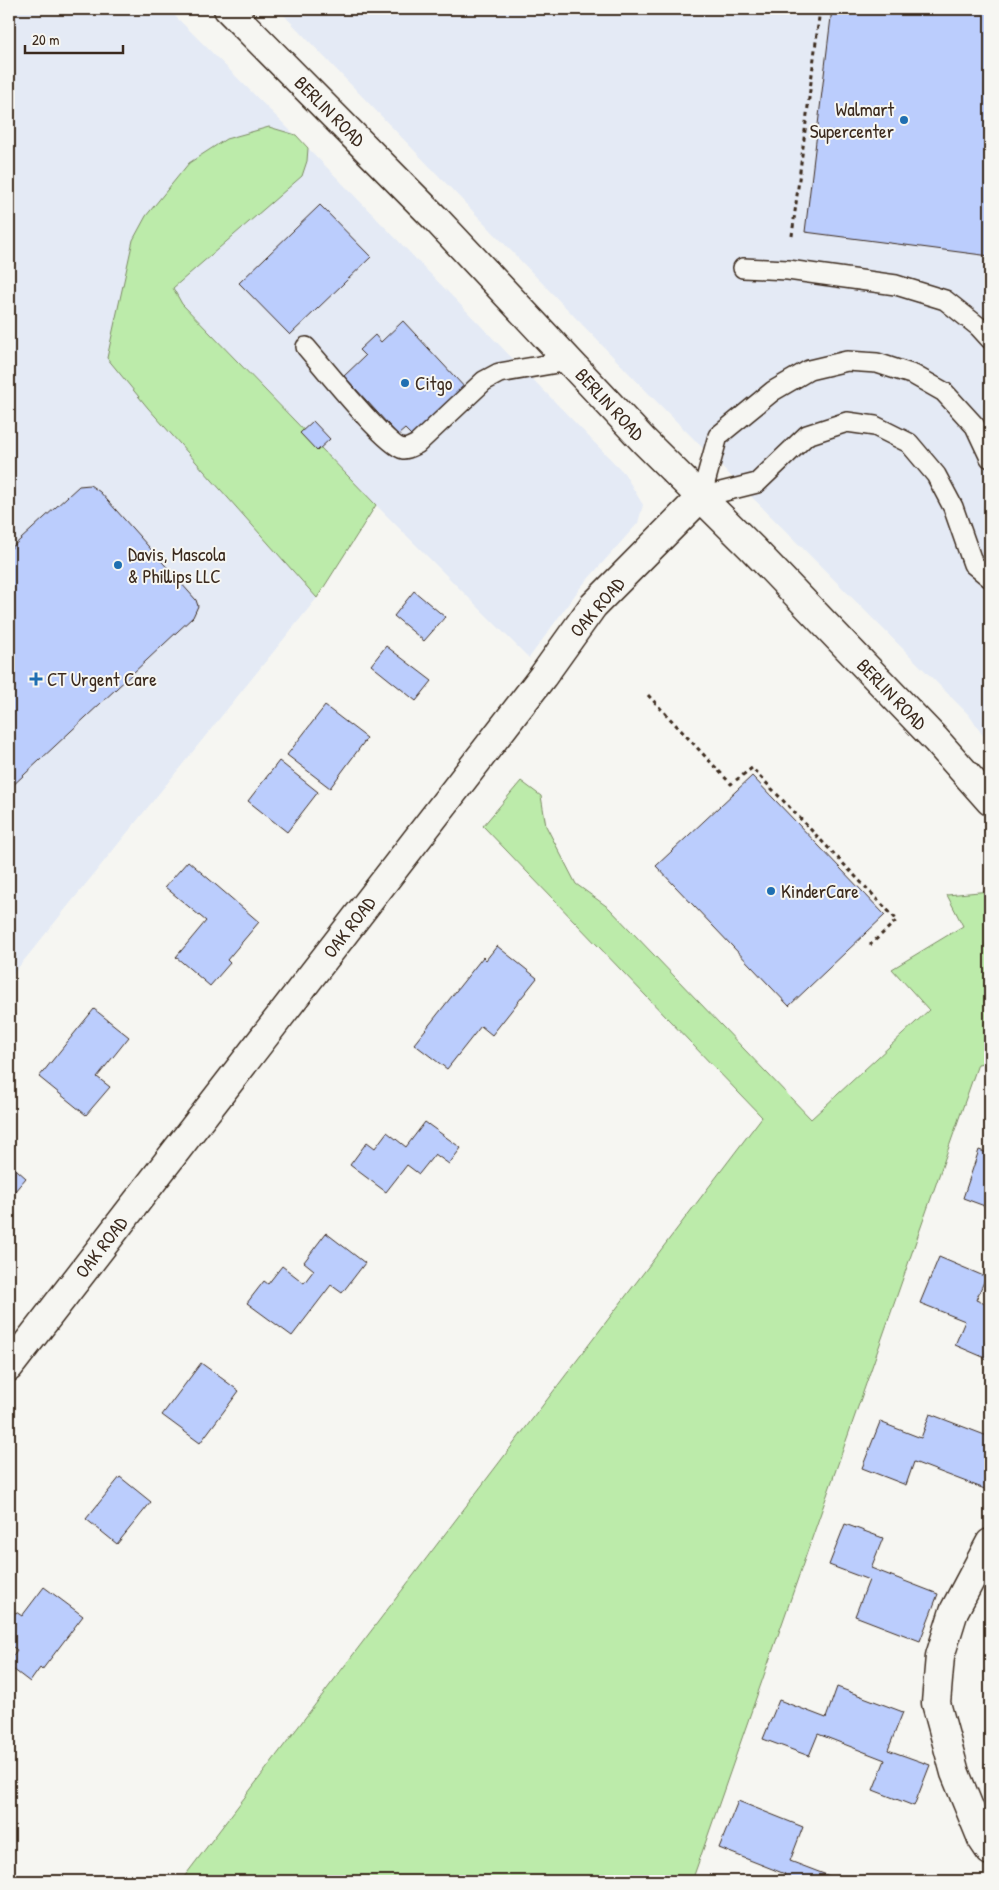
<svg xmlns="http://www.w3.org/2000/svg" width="999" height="1890" font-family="'Patrick Hand',sans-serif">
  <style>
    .built { fill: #e4eaf5 }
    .green { fill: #bcebaa; stroke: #7c8a64 }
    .building { fill: #bbcdfd; stroke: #3b2a1e }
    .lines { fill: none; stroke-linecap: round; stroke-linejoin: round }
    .service-casing { stroke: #3b2a1e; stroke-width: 22 }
    .minor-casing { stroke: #3b2a1e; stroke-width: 31 }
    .secondary-casing { stroke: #3b2a1e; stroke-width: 31 }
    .path { stroke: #3b2a1e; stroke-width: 3; stroke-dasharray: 4 4; stroke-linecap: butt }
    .service { stroke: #f6f6f2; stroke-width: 19 }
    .minor { stroke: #f6f6f2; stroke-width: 28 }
    .secondary { stroke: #f6f6f2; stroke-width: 28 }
    .poi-dot { fill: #1f6fb2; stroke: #f6f6f2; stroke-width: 2 }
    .labels { text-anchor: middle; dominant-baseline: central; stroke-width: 4; stroke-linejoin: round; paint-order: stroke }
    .poi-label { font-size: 19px; fill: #3b2a1e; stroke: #f6f6f2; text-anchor: start }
    .street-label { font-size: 19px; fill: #3b2a1e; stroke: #f6f6f2 }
  </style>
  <rect width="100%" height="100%" fill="#f6f6f2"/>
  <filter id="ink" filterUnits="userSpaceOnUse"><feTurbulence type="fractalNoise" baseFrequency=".02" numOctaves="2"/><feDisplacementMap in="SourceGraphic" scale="10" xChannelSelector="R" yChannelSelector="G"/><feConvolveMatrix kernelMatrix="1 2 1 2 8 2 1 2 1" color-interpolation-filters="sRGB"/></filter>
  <g filter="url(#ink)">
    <path class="built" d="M9 9H168L308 148 624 473 643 505 638 523 580 588 529 658 376 505 183 305 218 487 317 598 9 979Z
      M278 9H990V746L969 715 652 397Z"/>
    <path class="green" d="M269 127 296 135 308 148 307 161 302 176 173 288 182 304 376 505 317 598 148 408 107 358 133 240 146 216 189 163 226 139Z
      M521 781 541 796 546 826 576 884 609 908 811 1119 929 1010 892 969 963 926 947 895 990 891V1062L978 1064 692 1881H181L762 1117 483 826Z"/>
    <path class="building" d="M832 9H990V256L805 232Z
      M320 205 371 257 290 335 239 283Z
      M403 321 467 390 414 438 405 429 398 435 344 376 365 356 359 350 375 335 381 342Z
      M313 421 330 439 317 451 300 433Z
      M90 485 100 492 196 600 198 606 193 617 9 789V550L79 486Z
      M414 591 445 617 424 641 394 616Z
      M386 646 432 681 416 701 371 665Z
      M325 706 367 738 330 788 287 755Z
      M279 761 318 792 287 832 248 801Z
      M752 776 885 915 789 1006 656 866Z
      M188 861 259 922 227 960 230 963 210 986 176 957 206 921 165 887Z
      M497 946 537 978 492 1035 481 1026 447 1069 414 1044 483 957 486 960Z
      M94 1009 129 1037 97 1077 110 1087 86 1115 39 1077Z
      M425 1122 461 1148 449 1164 435 1154 419 1174 407 1165 386 1192 350 1165 367 1142 375 1148 387 1132 406 1147Z
      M979 1150 990 1154V1208L963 1198Z
      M9 1163 26 1178 9 1198Z
      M326 1233 365 1263 342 1293 331 1285 292 1336 247 1303 264 1281 268 1284 282 1266 304 1283 314 1270 304 1262Z
      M939 1257 986 1277 976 1300 990 1306V1360L955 1345 965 1321 920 1303Z
      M201 1363 239 1391 200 1443 162 1415Z
      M930 1414 990 1437V1491L914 1462 906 1485 862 1468 880 1422 921 1438Z
      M120 1477 151 1502 117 1544 86 1519Z
      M845 1524 883 1538 871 1568 938 1594 920 1641 855 1616 869 1580 829 1565Z
      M44 1587 83 1616 42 1670 40 1668 30 1682 9 1666V1661L17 1650 9 1644V1621L16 1612 22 1616Z
      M837 1687 903 1712 888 1750 930 1765 914 1806 873 1790 885 1760 818 1734 809 1756 763 1739 779 1700 826 1718Z
      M738 1801 803 1827 790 1861 832 1877 831 1881H782L785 1874 719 1848Z"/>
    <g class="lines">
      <g class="service-casing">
        <path id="service" d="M743 268 788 270 896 285 945 300 979 327 990 339
          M306 347C321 364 386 446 403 449 408 449 413 446 417 444L484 381 499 373 569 361
          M990 458 975 426 944 392 914 375 877 363 847 361 809 370 773 391 718 436 701 497 757 483 807 435 847 422 875 426 909 443 936 475 953 507 973 564 990 578"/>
      </g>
      <g class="minor-casing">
        <path id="minor" d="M9 1367 543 676 593 606 701 497
          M990 1543 954 1611 940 1656 936 1703 955 1773 982 1839 990 1851"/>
      </g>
      <g class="secondary-casing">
        <path id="secondary" d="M228 9 436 219 644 441 752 548 936 740 990 801"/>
      </g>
      <path class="path" d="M792 236 820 9
        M648 695 731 784 752 768 897 920 870 945"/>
      <use href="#service" class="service"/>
      <use href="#minor" class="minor"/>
      <use href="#secondary" class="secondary"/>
    </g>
  </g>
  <g class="poi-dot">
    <circle cx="904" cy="120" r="5"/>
    <circle cx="405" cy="383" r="5"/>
    <circle cx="118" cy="565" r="5"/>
    <path d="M33.5 671.5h5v5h5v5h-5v5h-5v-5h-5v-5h5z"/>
    <circle cx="771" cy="891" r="5"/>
  </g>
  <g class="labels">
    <g class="poi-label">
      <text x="894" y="109" text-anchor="end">Walmart<tspan x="894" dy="22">Supercenter</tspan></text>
      <text x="415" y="383">Citgo</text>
      <text x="128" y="554">Davis, Mascola<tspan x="128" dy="22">&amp; Phillips LLC</tspan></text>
      <text x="47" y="679">CT Urgent Care</text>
      <text x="781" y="891">KinderCare</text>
    </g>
    <g class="street-label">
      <text transform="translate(330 111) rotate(45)">BERLIN ROAD</text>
      <text transform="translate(610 404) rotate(47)">BERLIN ROAD</text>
      <text transform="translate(597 607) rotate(-49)">OAK ROAD</text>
      <text transform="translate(892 694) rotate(46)">BERLIN ROAD</text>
      <text transform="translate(349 927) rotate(-52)">OAK ROAD</text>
      <text transform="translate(101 1247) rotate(-52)">OAK ROAD</text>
    </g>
  </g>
  <rect width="999" height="1890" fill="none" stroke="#f6f6f2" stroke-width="30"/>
  <rect x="15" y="15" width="969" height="1860" fill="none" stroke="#3b2a1e" stroke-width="2" filter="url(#ink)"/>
  <path d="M25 45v8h98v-8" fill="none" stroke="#3b2a1e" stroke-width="2.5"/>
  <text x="32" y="45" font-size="15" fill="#3b2a1e" stroke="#f6f6f2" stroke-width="4" paint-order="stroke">20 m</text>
</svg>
